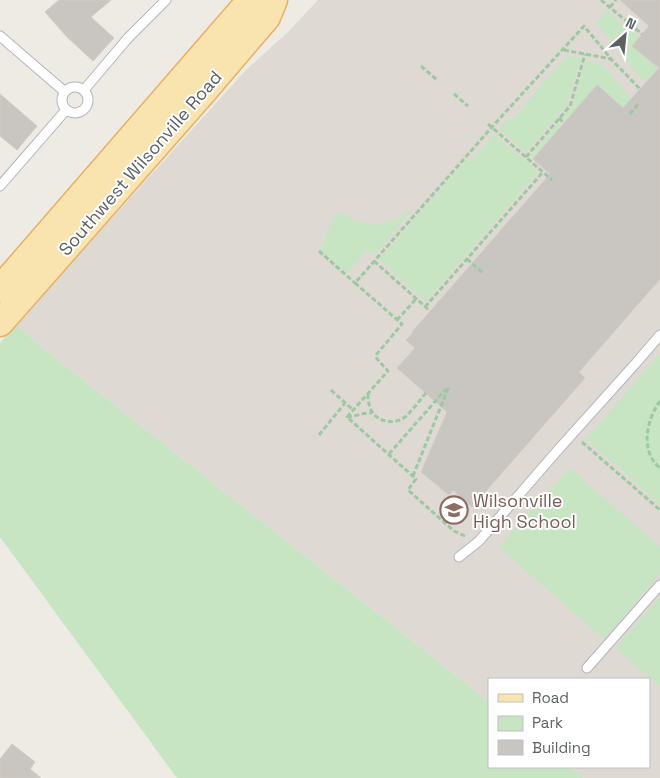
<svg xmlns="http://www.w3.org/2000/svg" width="660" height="778" font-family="'Space Grotesk',sans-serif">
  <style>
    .education { fill: #dedad3 }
    .green { fill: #c7e4c3 }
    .building { fill: #c9c5c1; stroke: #d2cbc3 }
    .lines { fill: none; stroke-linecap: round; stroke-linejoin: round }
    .service-casing { stroke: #b2b5b8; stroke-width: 11 }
    .primary-casing { stroke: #e8b064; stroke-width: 29 }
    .path { stroke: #9ec7a3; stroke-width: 3; stroke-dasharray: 5 2.5; stroke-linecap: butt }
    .service { stroke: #fff; stroke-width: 9 }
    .primary { stroke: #f9e3ae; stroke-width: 26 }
    .labels { text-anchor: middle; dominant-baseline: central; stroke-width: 4; stroke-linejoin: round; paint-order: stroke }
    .street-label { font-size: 18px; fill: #5c6164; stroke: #fff }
    .education-label { font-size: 18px; fill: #785e54; stroke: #fff; text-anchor: start }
  </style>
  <rect width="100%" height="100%" fill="#eeeae4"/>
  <path class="education" d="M318 0H660V778H584L570 767H649V679H489V702L34 341 16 324 246 70 288 32Z"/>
  <path class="green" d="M607 11 639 38 632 46 660 70 649 80 643 81 596 23Z
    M568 55 581 58 568 103 526 152 499 129 508 118 512 120Z
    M586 60 603 65 635 103 628 112 567 121 563 118 572 106Z
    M558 123 562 126 533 159 530 156Z
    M494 134 538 172 426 301 379 260 467 159 470 162Z
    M409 210 411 212 374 255 367 250 347 273 320 249 336 215 339 213C345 213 348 216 353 219 372 228 394 224 409 210Z
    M16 324 34 341 489 702V767H570L584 778H177L0 537V343Z
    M660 354V504L586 439Z
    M570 468 660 547V574L604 639 499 547Z
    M660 597V686L616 648Z"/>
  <path class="building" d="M59 0H111L91 17 114 38 93 61 67 37 45 12Z
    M620 0H660V279L579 372 585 378 472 507 453 490 449 495 421 472 447 412 397 368 415 348 406 340 413 333 412 332 550 174 533 159 597 85 623 108 659 68 632 46 649 26Z
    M0 94 37 126 17 150 0 136Z
    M12 744 35 762 30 769 41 778H0V759Z"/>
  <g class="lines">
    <g class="service-casing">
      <path id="service" d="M0 36 65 92
        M62 100a13 13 0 1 1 26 0a13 13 0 1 1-26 0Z
        M84 90 128 38 166 0
        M0 186 66 110
        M459 557 479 541 557 451 636 363 660 335
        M587 668 660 585"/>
    </g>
    <g class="primary-casing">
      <path id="primary" d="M0 289 248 3 253 0
        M0 323 205 90 267 17 274 0"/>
    </g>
    <path class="path" d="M601 0 642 34
      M610 7 616 0
      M564 50 611 59
      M421 66 437 80
      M454 94 468 106
      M630 114 639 103
      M559 118 564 123
      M488 124 552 180
      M526 157 570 106 585 54
      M319 251 355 283
      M467 259 483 273
      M374 261 430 311
      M425 307 543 172
      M397 320 416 299
      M331 390 353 410
      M368 394C368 401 369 408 373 413 380 423 396 424 405 417 413 410 419 401 426 393
      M660 401C646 420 640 452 660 468
      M347 417C355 416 363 413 372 413
      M319 435 345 403
      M582 442 660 510
      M389 454 446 389
      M413 476 449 386
      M465 536 454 531 408 490 416 479 347 417 388 371 377 359 376 355 402 324 355 283 492 127 584 26 612 60 640 89"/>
    <use href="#service" class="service"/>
    <use href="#primary" class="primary"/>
  </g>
  <defs>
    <g id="school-ring" transform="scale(1.4375)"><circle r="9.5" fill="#fff" stroke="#8d6e63" stroke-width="1.5"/><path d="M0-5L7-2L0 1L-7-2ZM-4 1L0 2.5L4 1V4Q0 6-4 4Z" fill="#8d6e63"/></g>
  </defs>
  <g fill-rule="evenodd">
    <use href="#school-ring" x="454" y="510"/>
  </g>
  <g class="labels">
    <g class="street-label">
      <text transform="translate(140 163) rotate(-49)">Southwest Wilsonville Road</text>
    </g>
    <g class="education-label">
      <text x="473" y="500">Wilsonville<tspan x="473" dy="21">High School</tspan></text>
    </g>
  </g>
  <rect x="488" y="678" width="162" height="90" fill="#ffffff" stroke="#bec0c1"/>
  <rect x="498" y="694" width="25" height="8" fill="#f9e3ae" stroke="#bec0c1"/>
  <text x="532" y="703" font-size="15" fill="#5c6164">Road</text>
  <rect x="498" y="716" width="25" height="15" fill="#c7e4c3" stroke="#bec0c1"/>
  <text x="532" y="728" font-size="15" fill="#5c6164">Park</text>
  <rect x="498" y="740" width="25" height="15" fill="#c9c5c1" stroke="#bec0c1"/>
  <text x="532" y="753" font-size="15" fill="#5c6164">Building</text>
  <g transform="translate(625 35) rotate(27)" stroke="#ffffff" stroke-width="4" paint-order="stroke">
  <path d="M0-4L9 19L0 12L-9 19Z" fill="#5c6164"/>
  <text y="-8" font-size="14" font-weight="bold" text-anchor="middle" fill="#5c6164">N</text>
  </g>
</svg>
